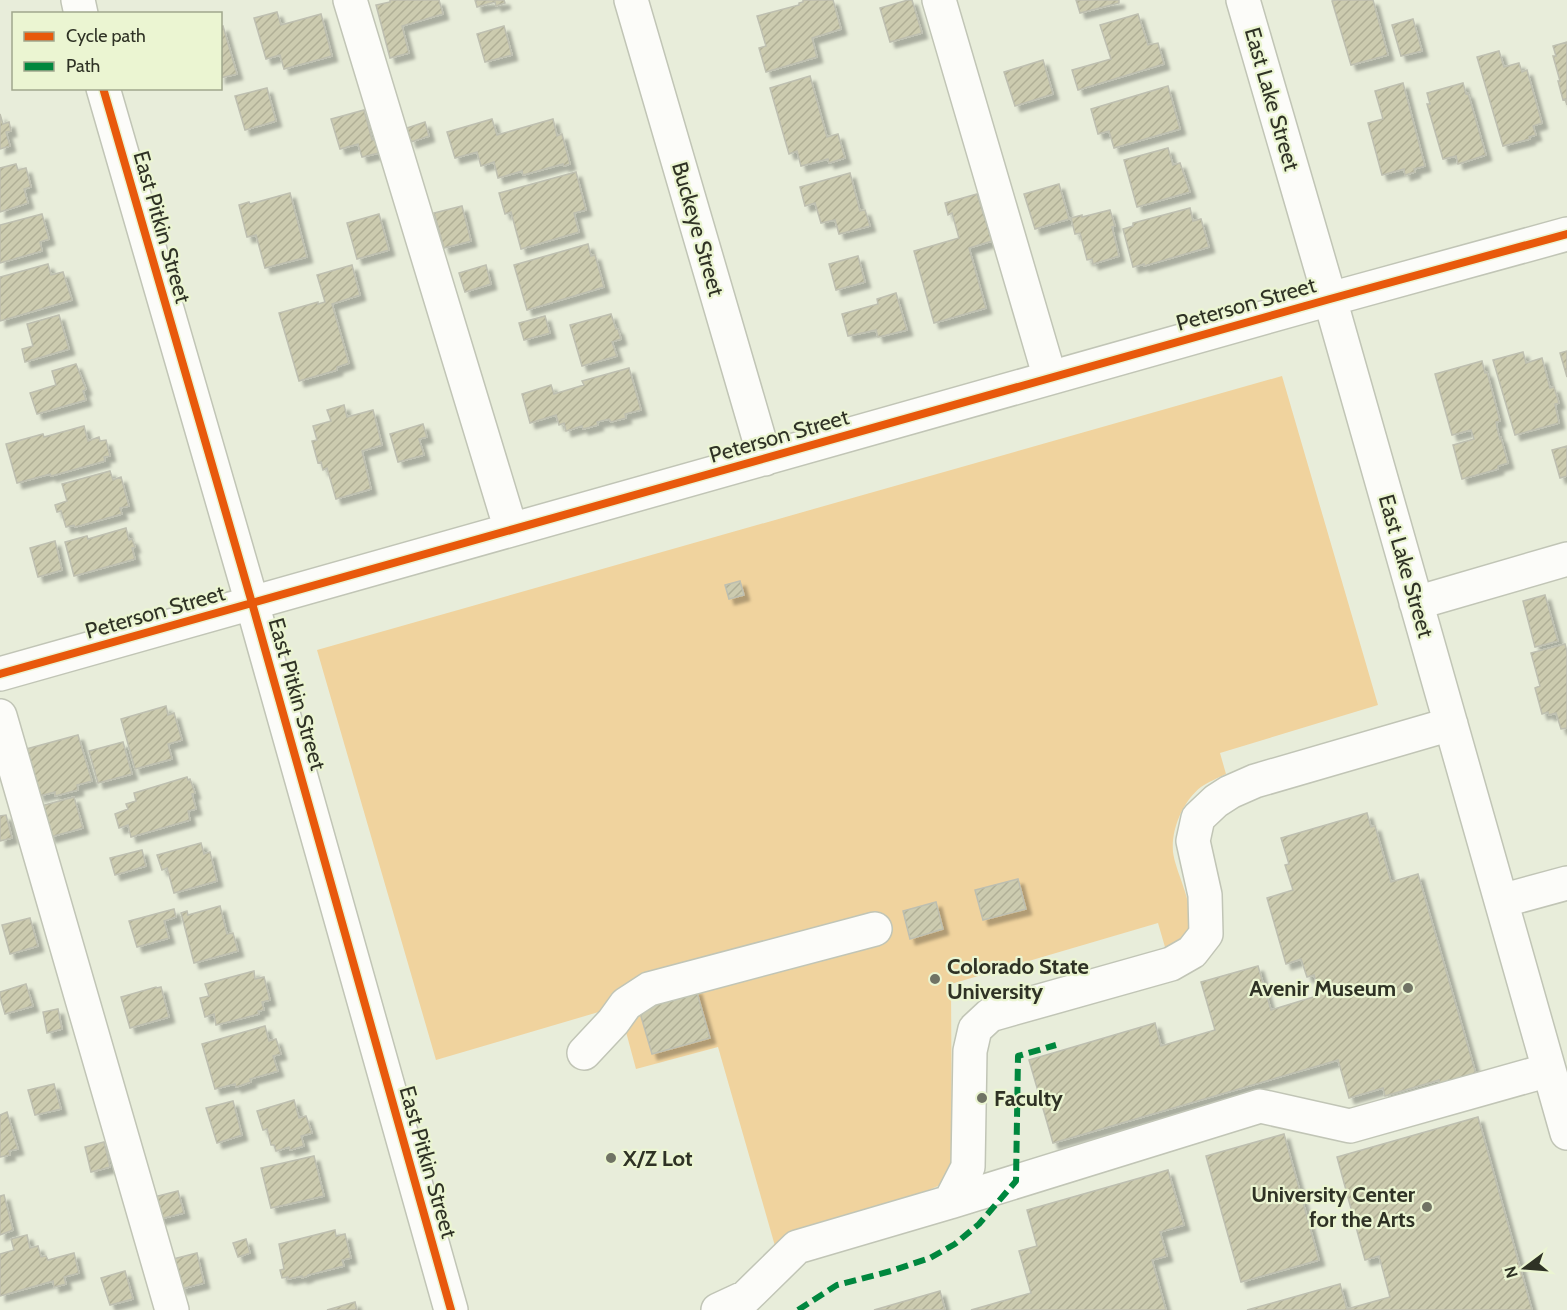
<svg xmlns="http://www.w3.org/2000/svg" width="1567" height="1310" font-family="Cabin,sans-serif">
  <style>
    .park { fill: #f0d39e }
    .building { fill: url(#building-hatch); stroke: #bebfb0; stroke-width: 1.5; filter: url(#shadow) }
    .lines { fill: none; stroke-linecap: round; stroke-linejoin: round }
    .minor-casing { stroke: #c1c5b6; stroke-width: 36 }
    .minor { stroke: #fcfcf9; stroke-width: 33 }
    .quiet { stroke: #00873e; stroke-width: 6; stroke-dasharray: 12 6; stroke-linecap: butt }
    .cycleway-casing { stroke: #ebf5d2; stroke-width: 11 }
    .cycleway { stroke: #e8590c; stroke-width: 8 }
    .poi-dot { fill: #707364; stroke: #ebf5d2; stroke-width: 2 }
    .labels { text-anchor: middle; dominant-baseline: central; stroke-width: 4.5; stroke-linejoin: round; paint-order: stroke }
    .street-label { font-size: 22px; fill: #2f3225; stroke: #ebf5d2 }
    .poi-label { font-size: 22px; font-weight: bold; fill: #2f3225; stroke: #ebf5d2; text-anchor: start }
  </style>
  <defs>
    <pattern id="building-hatch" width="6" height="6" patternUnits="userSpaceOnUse" patternTransform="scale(1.5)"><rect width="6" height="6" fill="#cccbaf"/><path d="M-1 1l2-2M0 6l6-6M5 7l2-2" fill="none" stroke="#b0af96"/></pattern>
    <filter id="shadow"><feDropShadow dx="5.5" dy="5.5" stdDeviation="1.5" flood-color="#0004"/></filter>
  </defs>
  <rect width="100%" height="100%" fill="#e8edda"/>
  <path class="park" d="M1282 376 1378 705 1220 753 1226 774C1218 778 1208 782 1201 787 1183 801 1171 829 1173 852 1177 883 1214 933 1165 947L1158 923 951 984 952 1160 950 1173 938 1186 917 1195 845 1216 806 1229 775 1246 718 1047 636 1069 619 1006 436 1060 317 650Z"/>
  <path class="building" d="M390 0H439L443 14 402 26 409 53 390 58 376 5 390 2Z
    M475 0H504L505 3 496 6 495 2 477 7Z
    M803 0H833L841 29 812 38 817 57 766 72 759 48 766 46 757 16 799 5V3L803 2Z
    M908 0H912L922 33 890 42 880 8Z
    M1076 0H1119V3L1080 13Z
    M1335 0H1373L1388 55 1351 65 1332 1Z
    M277 12 281 25 321 14 332 56 284 69 280 55 266 59 254 18Z
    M1138 14 1148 45 1158 43 1164 64 1078 90 1072 70 1111 59 1100 25Z
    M1413 19 1422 51 1401 56 1392 25Z
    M223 26 237 74 220 78V27Z
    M504 26 512 55 485 62 477 34Z
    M1567 42V105L1565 99 1563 100 1558 81H1560L1553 56H1556L1553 46Z
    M1499 51 1504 67 1519 63 1522 72 1527 70 1542 123 1533 126 1536 135 1529 137 1530 139 1503 146 1477 57Z
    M1043 60 1053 94 1015 106 1004 72Z
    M810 76 827 137 838 134 845 158 829 163 828 159 801 166 797 151 789 154 770 88Z
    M1403 83 1425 166 1414 169 1415 172 1405 175 1404 169 1382 175 1368 123 1383 119 1375 91Z
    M1463 83 1466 94 1468 93 1486 155 1458 164 1456 156 1443 159 1427 104H1430L1427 93Z
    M1168 86 1180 129 1114 148 1109 131 1098 134 1091 109Z
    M267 88 276 121 245 130 235 96Z
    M364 110 372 140 379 139 383 152 362 157 358 144 340 149 331 119Z
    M0 114 3 124 9 122 11 131 6 132 10 146 0 149Z
    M492 119 497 135 553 119 557 136 562 134 570 164 564 166 563 164 523 175 522 171 498 178 494 162 481 166 477 152 455 158 447 132Z
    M425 122 429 136 411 142 407 128Z
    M1168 148 1173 165 1180 163 1190 192 1137 207 1124 160Z
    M16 164 18 170 26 168 31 187 24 189 28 203 0 212V167V168Z
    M576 172 586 210 574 213 579 232 521 249 511 212 505 214 499 193Z
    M850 173 860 211 865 210 870 226 839 234 835 220 821 223 815 203 805 206 800 187Z
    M1059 184 1069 219 1035 229 1024 194Z
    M290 193 307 257 265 268 256 235 247 237 239 205 249 202 250 204Z
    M977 194 992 241 969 248 986 308 934 323 914 251 959 238 952 213 948 215 945 203Z
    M462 206 471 241 444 248 434 213Z
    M1190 208 1193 221 1201 219 1209 247 1144 266V264L1133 267 1123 229 1133 226V223Z
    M1110 210 1115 226 1112 227 1119 256 1093 264 1092 259 1087 260 1080 233 1075 234 1071 218 1082 215V217Z
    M42 214 49 239 40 242 42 251 0 263V225Z
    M379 214 389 250 357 259 347 223Z
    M588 244 591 256 595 255 604 287 527 310 514 265Z
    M858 256 865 282 836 290 829 264Z
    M48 264 51 275 63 272 72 300 0 321V277Z
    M352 265 360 295 332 304 349 363 337 367V370L299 381 279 313 318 302V304L325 302 317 275Z
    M486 265 491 284 465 292 459 273Z
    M896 293 907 330 878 337 876 330 848 336 842 314 878 304 877 299Z
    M611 314 616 329H618L621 339 612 342 617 356 582 366 570 325Z
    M59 315 69 349 25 362 22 349 33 346 27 324Z
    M545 316 550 333 524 340 519 323Z
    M1567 351V377L1560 353Z
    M1523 352 1526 363 1542 358 1550 388 1554 387 1559 403 1555 404 1559 423 1515 435 1493 360Z
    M1482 361 1485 373 1487 372 1500 421 1496 422 1498 432 1500 439 1501 438 1508 463 1498 466V469L1462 479 1453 445 1474 439 1471 430 1452 435 1435 374Z
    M76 364 86 389 83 391 86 400 37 414 30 393 56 385 52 371Z
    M629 368 641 410 625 414 626 418 611 422 609 419 597 422 598 425 583 429 582 426 566 431 564 423 559 425 556 415 530 423 522 394 551 385 554 394 584 385 582 381Z
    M344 405 347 417 373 410 382 445 362 451 371 489 336 499 327 468 323 470 321 462 318 463 312 441 317 440 313 426 331 421 327 410Z
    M423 424 427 437 419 439 424 455 398 462 390 434Z
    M84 426 88 441 99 437 100 441 106 440 110 456 104 457 105 461 51 476 50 474 17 483 6 444 43 434 44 437Z
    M1567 446V476L1560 478 1552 450Z
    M110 471 113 480 121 477 129 506 120 508 122 514 75 527 74 525 66 527 61 511 57 512 55 505 67 501 62 484Z
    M126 528 129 540 132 539 135 547 132 548 135 559 74 576 65 542 87 536 88 539Z
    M55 541 62 570 38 577 30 548Z
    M740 581 744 595 729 599 725 585Z
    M1545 595 1558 641 1535 647 1523 601Z
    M1565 644 1567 651V728L1561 729 1556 713 1549 715 1548 712 1542 714 1535 688 1540 686 1531 653Z
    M166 706 168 715 174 713 182 740 168 744 172 759 135 769 121 719Z
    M78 735 92 781 77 785 78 790 55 796V792L39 796 26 749Z
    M123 742 132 774 98 783 89 751Z
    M187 777 188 780 190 779 195 793 192 794 196 809 188 811 190 820 131 837 128 825 119 828 115 814 128 809 126 804 136 801 134 793Z
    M74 797 83 828 50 837 41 806Z
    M1367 813 1371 827 1375 826 1391 882 1418 874 1476 1074 1440 1084 1439 1080 1385 1096 1383 1088 1349 1098 1338 1060 1053 1143 1029 1060 1155 1023 1161 1046 1215 1030 1201 982 1258 966 1271 1010 1320 995 1314 975 1307 977 1301 959 1286 964 1267 898 1293 890 1285 865 1289 864 1281 838Z
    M6 815 12 838 0 841V816Z
    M201 843 204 854 210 852 217 881 174 893 167 868 162 870 157 855Z
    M142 850 146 866 115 875 110 858Z
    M1018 879 1026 909 983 920 975 890Z
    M936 902 943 929 910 939 903 911Z
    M220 906 227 934 233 933 238 951 194 963 181 913 187 911 188 915Z
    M174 909 176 917 164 921 169 938 137 947 129 921Z
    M30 918 38 946 10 954 2 925Z
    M254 971 255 979 264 977 270 1000 262 1002 264 1010 258 1011 259 1014 216 1025 214 1014 205 1017 200 998 209 996 205 984Z
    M26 984 33 1006 5 1014 0 997V992Z
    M156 987 157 988 161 987 169 1017 130 1028 121 997Z
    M696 989 710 1038 652 1054 638 1006Z
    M58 1009 62 1029 47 1033 43 1012Z
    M265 1026 269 1041 276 1039 281 1054 273 1056 278 1071 250 1079 251 1082 236 1087 235 1084 215 1089 202 1044Z
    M54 1084 61 1109 35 1115 28 1090Z
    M294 1100 299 1118 306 1116 312 1133 301 1136 304 1146 290 1150 289 1147 276 1151 274 1145H271L267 1129 263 1130 257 1111Z
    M233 1101 242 1135 217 1143 206 1108Z
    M7 1112 18 1149 9 1151 10 1155 0 1157V1115Z
    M1478 1117 1532 1310H1247L1340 1284 1347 1309 1390 1297 1379 1256 1365 1260 1337 1157Z
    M1284 1134 1319 1260 1241 1282 1206 1156Z
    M104 1142 110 1167 91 1172 85 1147Z
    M314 1156 324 1196 271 1208 261 1168Z
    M1168 1170 1184 1225 1160 1232 1167 1256 1152 1260 1166 1310H971L1031 1293 1019 1251 1037 1246 1027 1210Z
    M178 1191 184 1213 156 1220 150 1198Z
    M4 1195 13 1230 0 1235V1196Z
    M335 1230 336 1236 345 1234 351 1258 342 1260 344 1266 308 1275V1276L302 1278V1276L288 1279V1277L282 1278 280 1270 284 1269 279 1244Z
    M27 1235 30 1248 38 1246 41 1257 46 1256 48 1260 74 1253 79 1273 64 1277 66 1284 54 1287 53 1281 0 1296V1254L14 1250 11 1239Z
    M246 1239 250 1253 238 1257 233 1243Z
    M197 1253 204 1283 181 1289 173 1259Z
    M125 1271 133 1299 110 1305 101 1278Z
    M940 1291 945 1310H874Z
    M355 1302 357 1310H327Z"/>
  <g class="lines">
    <g class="minor-casing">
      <path id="minor" d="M78 0 81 14
        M350 0 511 530
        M631 0 765 459
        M939 0 1050 378
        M1243 0 1330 299 1567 1133
        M103 88 252 603 451 1310
        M1416 603 1567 559
        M0 674 1330 299 1567 234
        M0 716 172 1310
        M1501 901 1567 883
        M584 1053 613 1022 626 1004 649 989 875 929
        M950 1202 1260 1106 1350 1126 1549 1070
        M718 1310 746 1297 797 1247 950 1202 968 1167 970 1051 975 1029 990 1015 1171 964 1192 952 1206 934 1205 895 1193 841 1198 818 1216 801 1230 792 1255 781 1451 724"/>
    </g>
    <use href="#minor" class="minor"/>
    <path class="quiet" d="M798 1310 837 1285 891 1271 930 1258 955 1244 979 1224 1016 1181 1018 1056 1056 1045"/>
    <g class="cycleway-casing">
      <path id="cycleway" d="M103 88 252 603 451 1310
        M0 674 1330 299 1567 234"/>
    </g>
    <use href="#cycleway" class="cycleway"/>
  </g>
  <g class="poi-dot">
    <circle cx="935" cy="979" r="6"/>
    <circle cx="1408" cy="988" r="6"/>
    <circle cx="982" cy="1098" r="6"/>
    <circle cx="611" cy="1158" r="6"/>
    <circle cx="1427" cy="1207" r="6"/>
  </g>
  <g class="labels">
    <g class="street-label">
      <text transform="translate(1272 99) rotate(74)">East Lake Street</text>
      <text transform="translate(162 227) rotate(74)">East Pitkin Street</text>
      <text transform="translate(698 229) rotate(74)">Buckeye Street</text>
      <text transform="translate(1246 304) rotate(-16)">Peterson Street</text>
      <text transform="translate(779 436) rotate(-16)">Peterson Street</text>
      <text transform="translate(1406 566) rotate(74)">East Lake Street</text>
      <text transform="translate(155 612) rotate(-16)">Peterson Street</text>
      <text transform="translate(297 694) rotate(74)">East Pitkin Street</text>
      <text transform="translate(428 1162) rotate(74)">East Pitkin Street</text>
    </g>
    <g class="poi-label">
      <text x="947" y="966">Colorado State<tspan x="947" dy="25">University</tspan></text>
      <text x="1396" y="988" text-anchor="end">Avenir Museum</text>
      <text x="994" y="1098">Faculty</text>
      <text x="623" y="1158">X/Z Lot</text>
      <text x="1415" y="1194" text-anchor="end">University Center<tspan x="1415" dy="25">for the Arts</tspan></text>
    </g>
  </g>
  <rect x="12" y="12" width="210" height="78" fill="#ebf5d2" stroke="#a0a78d" stroke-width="1.5"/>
  <rect x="24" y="32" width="30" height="9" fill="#e8590c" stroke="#a0a78d" stroke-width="1.5"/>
  <text x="66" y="42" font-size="18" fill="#2f3225">Cycle path</text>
  <rect x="24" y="62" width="30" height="9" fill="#00873e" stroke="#a0a78d" stroke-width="1.5"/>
  <text x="66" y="72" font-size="18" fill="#2f3225">Path</text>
  <g transform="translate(1525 1268) rotate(254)" stroke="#ebf5d2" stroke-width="4.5" paint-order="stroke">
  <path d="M0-4.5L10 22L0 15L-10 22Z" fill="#2f3225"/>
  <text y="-9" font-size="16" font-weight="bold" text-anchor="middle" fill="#2f3225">N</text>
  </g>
</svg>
